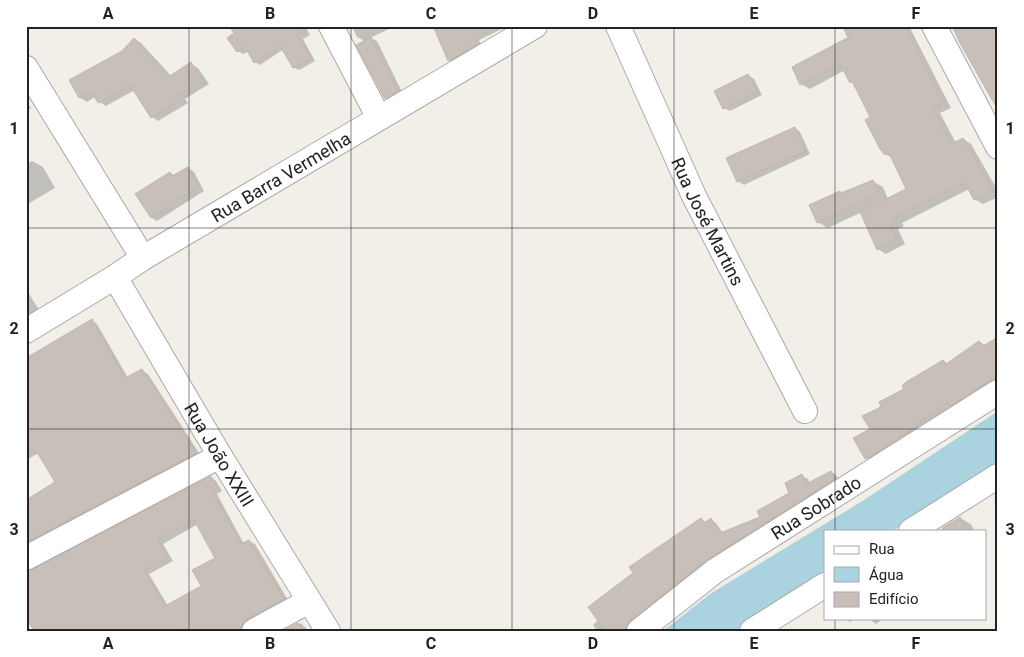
<svg xmlns="http://www.w3.org/2000/svg" width="1024" height="657" font-family="Roboto,sans-serif">
  <style>
    .water { fill: #aad3df }
    .shadow { fill: #0003; fill-rule: evenodd }
    .building { fill: #c7bfb8; stroke: #c4b6ab; fill-rule: evenodd }
    .lines { fill: none; stroke-linecap: round; stroke-linejoin: round }
    .minor-casing { stroke: #a9a9a9; stroke-width: 26 }
    .minor { stroke: #fff; stroke-width: 24 }
    .grid { fill: none; stroke: #222; stroke-width: 1; stroke-opacity: 0.55 }
    .labels { text-anchor: middle; dominant-baseline: central; stroke-width: 4; stroke-linejoin: round; paint-order: stroke }
    .street-label { font-size: 18px; fill: #222; stroke: #fff }
    .neatline { fill: none; stroke: #222; stroke-width: 2 }
    .grid-label { font-size: 16px; text-anchor: middle; font-weight: bold; fill: #222 }
  </style>
  <rect width="100%" height="100%" fill="#f2efe9"/>
  <path class="water" d="M998 411V461L893 531H825V575L737 631H663L710 594 864 500Z"/>
  <path class="shadow" d="M305 26 310 35 303 39 315 61 299 70 293 67 284 49 260 65 255 62 249 51 243 54 238 51 229 38Z
    M352 26H388L389 29 370 38 377 41 403 94 391 101 386 98 365 41 357 37Z
    M434 26H508L479 40 482 48 455 64 449 60Z
    M842 26H909L951 108 940 113 956 143 963 139 971 144 998 191V197L983 204 974 199 969 189 902 223 904 226 898 229 905 244 886 254 878 249 862 212 828 228 818 222 840 192 843 194 872 181 883 187 888 199 908 189 893 158 885 154 872 118 855 84 851 82 845 70 810 89 801 84 848 39Z
    M135 39 141 43 172 77 191 64 198 68 209 84 185 99 188 103 158 121 152 117 135 90 106 106 99 102 96 96 87 102 80 98 71 81 123 52Z
    M748 75 754 79 762 95 730 111 724 108Z
    M26 100 31 108 26 111Z
    M795 128 800 132 810 154 744 185 738 181 728 159Z
    M32 161 43 167 55 188 26 205V164Z
    M188 168 194 172 204 191 157 221 152 218 170 173 175 176Z
    M26 289 41 313 26 322Z
    M92 321 97 324 128 378 142 371 148 374 201 456 26 548V498L28 501 57 483 39 453 26 460V360Z
    M998 341V384L873 462 866 458 871 430 883 407 943 361 948 364 980 342 986 346Z
    M831 472 836 475 840 482 632 631H597L593 625 701 519 707 523 711 520 716 523 723 533 762 517 791 494 802 476 808 479 810 484Z
    M211 478 216 481 222 491 217 494 244 544 249 541 255 544 289 602 247 631H52ZM198 524 217 558 202 586 168 606 149 574 173 561 163 544Z
    M998 494V503L994 496Z
    M960 518 971 524 974 531H945Z
    M843 618H855L850 622Z
    M867 618H884L876 624Z
    M301 623 309 631H287Z"/>
  <path class="building" d="M229 26H311L297 35 311 58 293 68 280 46 254 63 245 47 237 52 227 38 234 33Z
    M433 26H469L477 44 448 61Z
    M846 26H905L943 103 933 108 951 144 963 138 993 190 974 200 965 183 894 218 896 221 890 224 897 239 877 250 860 212 906 189 889 153 885 155 880 149 865 120 870 117 852 81 850 83 840 64 800 85 792 67 851 36Z
    M952 26H998V110L961 45Z
    M371 37 398 91 385 99 356 45Z
    M134 38 154 62 156 60 162 68 168 77 191 62 203 80 179 95 182 99 176 103 151 118 130 85 98 103 91 91 79 98 69 80 122 51Z
    M748 74 758 92 723 109 714 91Z
    M795 127 806 151 737 182 726 158Z
    M188 167 199 187 151 218 135 194 170 172 172 176Z
    M873 180 879 194 817 223 809 205 840 191 841 193Z
    M92 319 125 378 142 369 196 453 26 542V500L55 482 35 449 26 454V358Z
    M998 337V378L991 380 950 406 947 403 918 422 919 425 865 459 853 438 870 429 862 416 881 407 879 402 904 389 902 386 906 382 943 360 946 364 979 341 983 346Z
    M831 471 835 479 706 560 630 620 624 631H605L588 607 633 573 629 567 701 518 704 523 711 518 720 533 760 517 757 511 789 493 785 483 802 474 806 484Z
    M211 476 218 488 212 491 241 544 249 540 284 599 247 619 242 624 240 631H34L26 618V572ZM194 520 215 558 192 570 201 586 165 606 144 570 168 558 158 540Z
    M960 517 967 531H944L942 528Z
    M298 623 303 631H283Z"/>
  <g class="lines">
    <g class="minor-casing">
      <g id="minor">
        <path d="M331 26 379 118"/>
        <path id="s1" d="M618 26 694 196 805 411"/>
        <path d="M934 26 998 147"/>
        <path d="M26 68 143 258"/>
        <path id="s2" d="M115 277 220 456 328 631"/>
        <path id="s3" d="M26 331 115 277 143 258 535 26"/>
        <path d="M911 531 998 476"/>
        <path d="M26 558 220 456"/>
        <path d="M254 631 309 601"/>
        <path id="s4" d="M639 631 715 571 998 392"/>
        <path d="M752 631 825 585"/>
      </g>
    </g>
    <use href="#minor" class="minor"/>
  </g>
  <path class="grid" d="M189 26V631M351 26V631M512 26V631M674 26V631M835 26V531M26 228H998M26 429H998M835 618V631"/>
  <g class="labels">
    <g class="street-label">
      <text stroke="none"><textPath href="#s3" startOffset="298">Rua Barra Vermelha</textPath></text>
      <text stroke="none"><textPath href="#s1" startOffset="215">Rua José Martins</textPath></text>
      <text stroke="none"><textPath href="#s2" startOffset="206">Rua João XXIII</textPath></text>
      <text stroke="none"><textPath href="#s4" startOffset="216">Rua Sobrado</textPath></text>
    </g>
  </g>
  <rect width="1024" height="657" fill="none" stroke="#ffffff" stroke-width="55"/>
  <rect x="824" y="530" width="162" height="90" fill="#ffffff" stroke="#a7a7a7"/>
  <rect x="834" y="546" width="25" height="8" fill="#ffffff" stroke="#a7a7a7"/>
  <text x="869" y="554" font-size="15" fill="#222222">Rua</text>
  <rect x="834" y="567" width="25" height="15" fill="#aad3df" stroke="#a7a7a7"/>
  <text x="869" y="580" font-size="15" fill="#222222">Água</text>
  <rect x="834" y="592" width="25" height="15" fill="#c7bfb8" stroke="#a7a7a7"/>
  <text x="869" y="604" font-size="15" fill="#222222">Edifício</text>
  <rect x="28" y="28" width="968" height="602" class="neatline"/>
  <g class="grid-label">
    <text x="108" y="19">A</text>
    <text x="270" y="19">B</text>
    <text x="431" y="19">C</text>
    <text x="593" y="19">D</text>
    <text x="754" y="19">E</text>
    <text x="916" y="19">F</text>
    <text x="14" y="134">1</text>
    <text x="1010" y="134">1</text>
    <text x="14" y="334">2</text>
    <text x="1010" y="334">2</text>
    <text x="14" y="535">3</text>
    <text x="1010" y="535">3</text>
    <text x="108" y="649">A</text>
    <text x="270" y="649">B</text>
    <text x="431" y="649">C</text>
    <text x="593" y="649">D</text>
    <text x="754" y="649">E</text>
    <text x="916" y="649">F</text>
  </g>
</svg>
